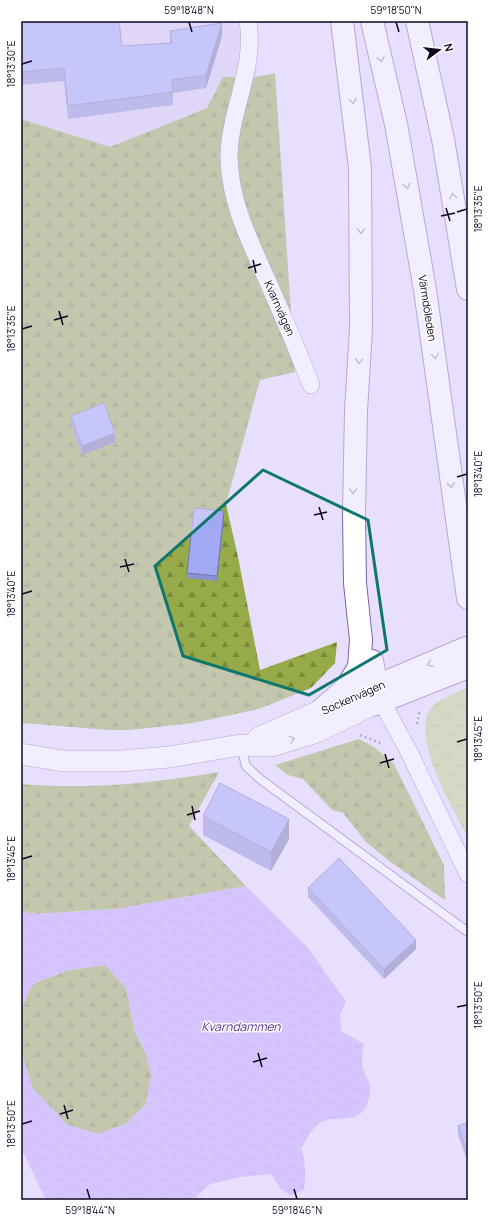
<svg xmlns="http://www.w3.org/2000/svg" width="489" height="1221" font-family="Manrope,sans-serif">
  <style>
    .built { fill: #d8ceef }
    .grass { fill: url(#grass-tufts) }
    .forest { fill: url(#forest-firs) }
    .water { fill: url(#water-ripples) }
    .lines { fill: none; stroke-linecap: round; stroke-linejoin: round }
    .service-casing { stroke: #7d65ab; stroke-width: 10 }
    .minor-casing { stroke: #7d65ab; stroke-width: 18 }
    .tertiary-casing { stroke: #7d65ab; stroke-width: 22 }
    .secondary-casing { stroke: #7d65ab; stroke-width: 24 }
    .motorway-casing { stroke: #7d65ab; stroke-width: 24 }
    .path { stroke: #7c728f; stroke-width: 2.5; stroke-dasharray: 2 3; stroke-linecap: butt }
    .service { stroke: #fff; stroke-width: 8 }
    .minor { stroke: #fff; stroke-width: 17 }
    .tertiary { stroke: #fff; stroke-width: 21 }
    .secondary { stroke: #fff; stroke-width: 22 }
    .motorway { stroke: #fff; stroke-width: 22 }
    .wall { fill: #8a91d3 }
    .shaded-wall { fill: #7176ac }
    .building { fill: #a1a9f5; stroke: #7176ac }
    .oneway { stroke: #9f9ba6 }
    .marked { fill: none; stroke: #0f766e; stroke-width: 3; stroke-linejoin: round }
    .ticks { fill: none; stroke: #100620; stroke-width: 1.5 }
    .labels { text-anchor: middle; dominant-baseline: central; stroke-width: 3; stroke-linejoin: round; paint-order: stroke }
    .street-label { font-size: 11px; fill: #100620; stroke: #fff }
    .water-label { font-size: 12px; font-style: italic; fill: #593092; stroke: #fff }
    .neatline { fill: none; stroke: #100620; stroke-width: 1.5 }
    .ticks-label { font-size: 10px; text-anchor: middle; fill: #100620 }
  </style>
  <defs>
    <pattern id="grass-tufts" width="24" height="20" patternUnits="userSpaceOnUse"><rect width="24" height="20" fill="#bed07c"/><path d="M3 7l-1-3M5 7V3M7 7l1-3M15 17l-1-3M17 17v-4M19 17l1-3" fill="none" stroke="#a2b16b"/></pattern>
    <pattern id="forest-firs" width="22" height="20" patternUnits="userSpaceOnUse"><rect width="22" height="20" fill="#97aa49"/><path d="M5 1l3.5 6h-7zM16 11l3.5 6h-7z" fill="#7a883c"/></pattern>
    <pattern id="water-ripples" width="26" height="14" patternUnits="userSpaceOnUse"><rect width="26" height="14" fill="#c2a5fc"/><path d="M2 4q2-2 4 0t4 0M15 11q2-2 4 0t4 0" fill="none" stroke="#a68dd8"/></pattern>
  </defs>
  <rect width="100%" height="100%" fill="#e8dfff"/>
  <path class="built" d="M21 21H257V77H223L207 108 110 147 21 119Z"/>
  <path class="grass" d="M468 688V838C453 808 413 744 429 711 433 703 443 699 451 695 456 693 462 689 468 688Z"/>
  <path class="forest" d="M275 73 295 372 260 380 226 504 238 557 260 670 337 642 335 663 311 688 259 709 193 723 130 730H109L21 723V119L110 147 207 108 223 77H257Z
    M359 739 374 747 394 764 444 865 445 900 389 861 366 842 343 813 332 810 303 779 288 775 275 765Z
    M219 772 189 826 246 886 117 909 37 914 21 912V784C87 790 154 783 219 772Z
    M105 965 126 988 134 1029 146 1054 151 1075 146 1104 127 1123 99 1134 67 1125 32 1087 21 1052V1007L33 984 68 970Z"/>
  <path class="water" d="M246 886 309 949 346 1002 340 1014 341 1031 364 1044C363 1051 361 1061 363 1068 365 1075 370 1082 370 1088 368 1133 335 1110 317 1125 311 1130 306 1141 301 1148 306 1162 306 1175 304 1190L290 1195 281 1189 271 1174 241 1177 210 1184 193 1200H46L21 1148V1052L32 1087 67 1125 99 1134 127 1123 146 1104 151 1075 146 1054 134 1029 126 988 105 965 68 970 33 984 21 1007V912L37 914 117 909Z"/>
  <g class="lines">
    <g class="service-casing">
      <path id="service" d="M241 746 246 766 260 779 468 932"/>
    </g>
    <g class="minor-casing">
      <path id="minor" d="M248 21C256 68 229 112 229 158 230 203 250 241 268 282 283 316 298 350 311 385
        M382 702 409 752 468 874"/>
    </g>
    <g class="tertiary-casing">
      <path id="tertiary" d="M258 738 365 691
        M21 754 63 761H121L169 757 240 745 272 746 317 732 372 705"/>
    </g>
    <g class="secondary-casing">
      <path id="secondary" d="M466 648 365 691 372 705 468 667"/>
    </g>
    <g class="motorway-casing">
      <path id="motorway" d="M342 21 360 168 361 328 356 411 354 513 355 583 361 640 359 667 365 691
        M372 21 396 124 425 290 468 598
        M417 21 443 139 468 289
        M372 661 377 686 400 694
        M319 712 346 688 359 667"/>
    </g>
    <path class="path" d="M417 724 420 709
      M360 735 383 744"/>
    <use href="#service" class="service"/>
    <use href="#minor" class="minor"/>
    <use href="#tertiary" class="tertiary"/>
    <use href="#secondary" class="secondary"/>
    <use href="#motorway" class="motorway"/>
  </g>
  <path class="wall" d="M21 21 122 46 170 43V31L222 36 206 88 173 93V105L68 119 64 81 21 85Z
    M71 416 115 442 82 455 71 425Z
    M224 516 217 581 187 578V573Z
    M203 816 289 839 271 871 203 835Z
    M308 888 416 949 384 979 308 897Z
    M468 1122 467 1160 458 1135V1126Z"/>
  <path class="shaded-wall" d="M222 23V36L206 88V75Z
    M115 433V442L82 455V446Z
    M224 511V516L217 581V576Z
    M289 819V839L271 871V852Z
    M416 940V949L384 979V969Z
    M467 1151H468V1160H467Z"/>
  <path class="building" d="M21 21H119L122 46 172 43 170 31 222 23 206 75 172 80 173 92 68 106 64 68 21 72Z
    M104 403 115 433 82 446 71 416Z
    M194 508 224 511 217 576 187 573Z
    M220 783 289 819 271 852 203 816Z
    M339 858 416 940 384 969 308 888Z
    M468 1122V1151H467L458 1126Z"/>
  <defs><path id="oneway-chevron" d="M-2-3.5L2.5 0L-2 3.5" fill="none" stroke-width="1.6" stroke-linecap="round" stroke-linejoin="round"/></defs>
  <g class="oneway">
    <use href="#oneway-chevron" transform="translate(381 59) rotate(77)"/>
    <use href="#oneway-chevron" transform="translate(353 101) rotate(84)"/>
    <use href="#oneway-chevron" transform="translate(407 186) rotate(80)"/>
    <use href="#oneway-chevron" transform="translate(453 196) rotate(-100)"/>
    <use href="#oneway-chevron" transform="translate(361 231) rotate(89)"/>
    <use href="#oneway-chevron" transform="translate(435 356) rotate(82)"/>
    <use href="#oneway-chevron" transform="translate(359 361) rotate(93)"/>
    <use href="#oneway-chevron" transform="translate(451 485) rotate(83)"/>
    <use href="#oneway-chevron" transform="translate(353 491) rotate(90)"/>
    <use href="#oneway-chevron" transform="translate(430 664) rotate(157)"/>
    <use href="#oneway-chevron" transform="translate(292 739) rotate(-17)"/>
  </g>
  <path d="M0 0H489V1221H0ZM263 470 368 520 387 650 309 695 183 656 155 566Z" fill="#e8dfff" fill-opacity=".55" fill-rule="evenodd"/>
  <path class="marked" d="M263 470 368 520 387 650 309 695 183 656 155 566Z"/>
  <path class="ticks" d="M189 22 192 32M396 22 399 32M22 64 32 61M446 208 450 221M457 212 467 209M441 216 455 213M253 260 256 273M248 268 261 264M59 311 63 325M54 320 68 316M22 329 32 326M457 477 467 474M319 507 323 520M314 515 327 512M125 559 129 572M120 567 134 564M22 594 32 591M457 742 467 739M385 754 389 768M380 763 394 759M192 806 195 820M187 815 200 811M22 859 32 856M457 1007 467 1005M258 1053 262 1067M253 1062 267 1058M64 1105 68 1119M60 1114 73 1110M22 1124 32 1121M87 1189 90 1199M294 1189 297 1199"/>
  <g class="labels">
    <g class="street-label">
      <text transform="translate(280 308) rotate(66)">Kvarnvägen</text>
      <text transform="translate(428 308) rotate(81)">Värmdöleden</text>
      <text transform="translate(353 697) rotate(-24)">Sockenvägen</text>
    </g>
    <g class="water-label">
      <text x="241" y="1026">Kvarndammen</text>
    </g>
  </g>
  <rect width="489" height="1221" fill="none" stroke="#ffffff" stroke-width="44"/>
  <g transform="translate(439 50) rotate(75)" stroke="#ffffff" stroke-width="3" paint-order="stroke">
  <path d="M0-3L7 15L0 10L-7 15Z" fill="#100620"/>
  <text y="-6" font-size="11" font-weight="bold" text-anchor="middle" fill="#100620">N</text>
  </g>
  <rect x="22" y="22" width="445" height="1177" class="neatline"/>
  <g class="ticks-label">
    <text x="189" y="14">59°18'48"N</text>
    <text x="396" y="14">59°18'50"N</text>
    <text transform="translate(11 64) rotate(-90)" y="4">18°13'30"E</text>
    <text transform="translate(478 209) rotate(-90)" y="4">18°13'35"E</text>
    <text transform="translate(11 329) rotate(-90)" y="4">18°13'35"E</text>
    <text transform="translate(478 474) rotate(-90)" y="4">18°13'40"E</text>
    <text transform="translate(11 594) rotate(-90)" y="4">18°13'40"E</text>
    <text transform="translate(478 739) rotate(-90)" y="4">18°13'45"E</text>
    <text transform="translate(11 859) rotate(-90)" y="4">18°13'45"E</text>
    <text transform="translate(478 1005) rotate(-90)" y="4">18°13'50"E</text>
    <text transform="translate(11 1124) rotate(-90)" y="4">18°13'50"E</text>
    <text x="90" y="1214">59°18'44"N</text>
    <text x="297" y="1214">59°18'46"N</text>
  </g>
</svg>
